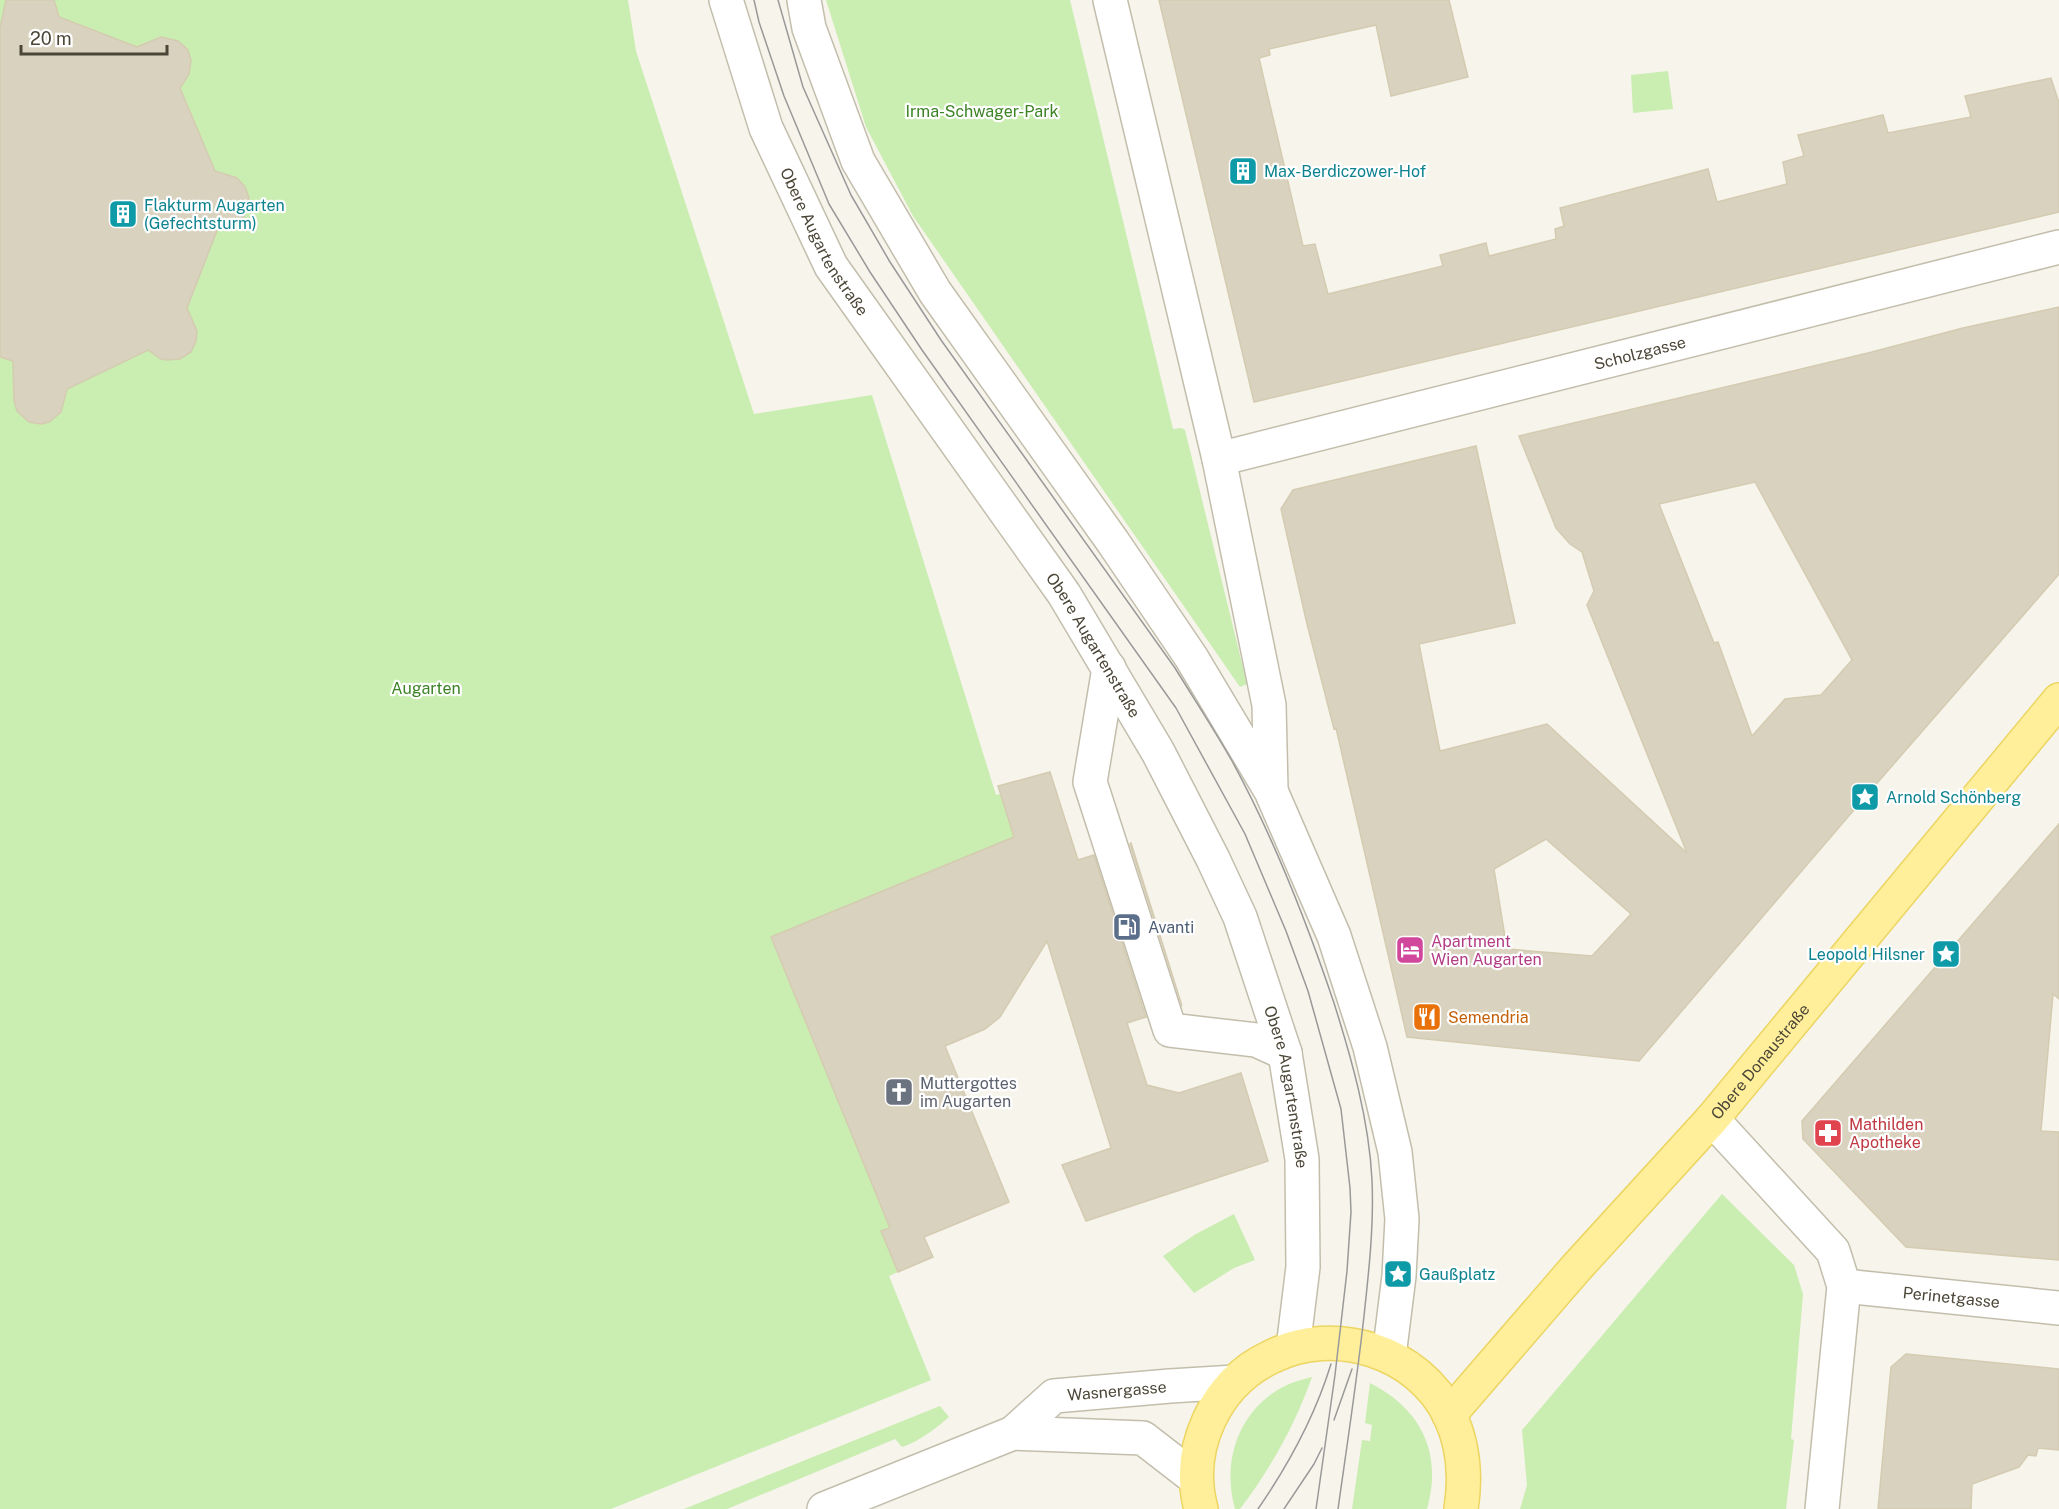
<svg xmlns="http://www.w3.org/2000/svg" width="2059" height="1509" font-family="'Public Sans',sans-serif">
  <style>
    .green { fill: #caedb1 }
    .building { fill: #d9d2bf; stroke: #d4cbb1; stroke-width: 1.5; fill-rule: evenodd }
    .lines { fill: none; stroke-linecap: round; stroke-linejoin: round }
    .minor-casing { stroke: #c3beac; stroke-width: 36 }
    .major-casing { stroke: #edd562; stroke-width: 36 }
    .minor { stroke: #fff; stroke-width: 33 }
    .major { stroke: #ffef9b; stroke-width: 33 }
    .tram { stroke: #999; stroke-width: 1.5 }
    .labels { text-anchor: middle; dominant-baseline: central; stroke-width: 4.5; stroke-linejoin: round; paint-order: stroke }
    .park-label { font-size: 16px; fill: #3c8325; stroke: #fff }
    .culture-label { font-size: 16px; fill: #0d838f; stroke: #fff; text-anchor: start }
    .street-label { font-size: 16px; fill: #4b4637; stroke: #fff }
    .service-label { font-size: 16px; fill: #4e5e75; stroke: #fff; text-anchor: start }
    .hotel-label { font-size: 16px; fill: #b23c85; stroke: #fff; text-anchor: start }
    .food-label { font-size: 16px; fill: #c56008; stroke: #fff; text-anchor: start }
    .worship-label { font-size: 16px; fill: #5b616d; stroke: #fff; text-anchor: start }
    .health-label { font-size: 16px; fill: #be3a42; stroke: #fff; text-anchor: start }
  </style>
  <rect width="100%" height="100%" fill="#f6f4eb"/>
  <path class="green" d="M0 0H628L636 51 754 414 872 395 996 795 1000 794 1014 837 771 938 890 1228 882 1231 898 1272 889 1276 931 1380 611 1509H0Z
    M826 0H1070L1173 429 1181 428 1185 430 1247 684 1240 687 913 216 866 127Z
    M1668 71 1673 109 1633 113 1631 75Z
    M1722 1194 1794 1265 1803 1294 1791 1439 1794 1440 1786 1509H1520L1527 1485 1522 1430Z
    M1234 1214 1255 1260 1234 1268 1194 1293 1163 1256 1196 1234Z
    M1312 1377C1295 1425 1271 1468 1240 1509H1235C1221 1459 1240 1406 1289 1384 1296 1381 1304 1379 1312 1377Z
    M1370 1383C1421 1409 1443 1453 1427 1509H1352L1362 1440 1370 1441 1372 1425 1365 1423Z
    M940 1406 949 1417C935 1429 920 1441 902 1447L895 1439 727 1509H684Z"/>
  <path class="building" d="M6 0H54L59 17 137 47 161 37 178 41 188 50 191 60 189 74 180 88 215 171 237 178 245 187 249 198 248 207 244 217 232 225 218 228 187 308 197 331 196 341 191 352 180 359 167 360 161 359 148 350 67 389 61 412 49 422 41 424 29 422 17 411 14 401 13 361 0 357V28Z
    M1159 0H1449L1468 77 1391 96 1376 25 1269 49 1270 55 1259 58 1303 246 1315 244 1328 294 1443 266 1440 255 1486 243 1489 256 1556 239 1555 229 1564 226 1560 208 1708 169 1717 202 1787 184 1783 162 1804 156 1798 135 1883 115 1888 133 1971 117 1965 96 2051 78 2059 103V212L1254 402Z
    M2059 307V574L1865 797 1639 1061 1407 1037 1336 728 1334 729 1307 624 1281 509 1293 490 1476 446 1515 623 1419 644 1440 751 1547 724 1687 853 1587 605 1594 591 1582 552 1570 544 1556 528 1519 436 1868 353 1963 328ZM1755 482 1852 660 1821 695 1785 699 1752 736 1718 642 1714 643 1659 504ZM1546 839 1631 914 1592 956 1507 949 1494 869Z
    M1050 772 1078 860 1094 855 1146 1017 1127 1023 1147 1085 1179 1093 1241 1073 1268 1161 1086 1221 1062 1165 1111 1148 1047 941 1000 1017 985 1029 945 1046 1009 1202 924 1237 933 1257 898 1272 881 1231 890 1228 771 937 1014 837 998 786Z
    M2059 824V999L2053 994 2041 1131 2059 1132V1260L1906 1247 1803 1139 1802 1121Z
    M1131 843 1182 1006 1130 844Z
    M1906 1354 2059 1369V1450L2038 1448 2036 1456 2028 1455 2019 1467 1972 1484 1971 1509H1878L1891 1367Z"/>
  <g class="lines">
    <g class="minor-casing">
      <g id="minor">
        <path id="s1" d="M726 0 766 128 831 266 1064 594 1158 752 1213 859 1240 917 1285 1053 1302 1159 1303 1267 1293 1348"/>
        <path d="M804 0 809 28 858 161 935 292 1113 542 1191 657 1271 791 1334 936 1370 1047 1395 1152 1402 1219 1399 1276 1389 1356"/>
        <path d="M1110 0 1219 459 1269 705 1271 789"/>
        <path id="s2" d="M1219 459 2059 247"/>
        <path d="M1109 668 1090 782 1170 1030 1256 1040 1285 1053"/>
        <path d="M1712 1119 1833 1251 1844 1286 1822 1509"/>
        <path id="s3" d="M1844 1286 2059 1308"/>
        <path d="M1013 1433 1143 1438 1196 1479"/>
        <path id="s4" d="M824 1509 1013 1433 1054 1396 1170 1386 1235 1382"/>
      </g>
    </g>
    <g class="major-casing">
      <g id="major">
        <path id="s5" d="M1449 1415 1576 1268 1712 1119 2059 700"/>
        <path d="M1201 1509C1193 1479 1196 1448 1209 1420 1222 1392 1243 1370 1271 1357 1334 1325 1419 1351 1450 1416 1464 1446 1466 1477 1461 1509"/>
      </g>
    </g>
    <use href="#minor" class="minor"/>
    <use href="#major" class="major"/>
    <path class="tram" d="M754 0 759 22 784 96 829 204 870 272 922 350 1176 708 1245 834 1286 931 1308 991 1341 1109 1350 1188 1351 1212 1347 1271 1335 1375 1316 1509
      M778 0 803 87 851 195 890 262 941 340 1175 668C1194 699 1214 729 1232 761 1274 838 1306 920 1334 1003 1352 1060 1369 1120 1372 1180 1374 1225 1369 1270 1364 1316 1357 1380 1347 1445 1338 1509
      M1334 1420 1352 1369
      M1258 1509C1289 1464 1315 1416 1331 1364
      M1284 1509 1314 1464 1322 1448"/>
  </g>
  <defs>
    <g id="building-square" transform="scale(1.5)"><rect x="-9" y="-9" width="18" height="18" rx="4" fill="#0f9aa8" stroke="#fff"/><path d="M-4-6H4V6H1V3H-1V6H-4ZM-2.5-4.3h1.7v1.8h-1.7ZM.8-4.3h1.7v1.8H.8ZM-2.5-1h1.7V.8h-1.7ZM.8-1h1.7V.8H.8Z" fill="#fff"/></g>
    <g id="sight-square" transform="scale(1.5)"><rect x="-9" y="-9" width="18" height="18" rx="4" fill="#0f9aa8" stroke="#fff"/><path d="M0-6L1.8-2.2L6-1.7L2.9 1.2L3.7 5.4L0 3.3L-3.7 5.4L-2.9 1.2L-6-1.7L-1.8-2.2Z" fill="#fff"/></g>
    <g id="fuel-square" transform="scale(1.5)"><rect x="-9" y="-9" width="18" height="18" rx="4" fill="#5c6f8a" stroke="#fff"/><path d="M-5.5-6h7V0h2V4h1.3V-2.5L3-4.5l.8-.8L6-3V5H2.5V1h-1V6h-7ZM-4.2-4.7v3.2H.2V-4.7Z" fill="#fff"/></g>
    <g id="hotel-square" transform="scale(1.5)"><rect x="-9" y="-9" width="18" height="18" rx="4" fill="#d1479c" stroke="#fff"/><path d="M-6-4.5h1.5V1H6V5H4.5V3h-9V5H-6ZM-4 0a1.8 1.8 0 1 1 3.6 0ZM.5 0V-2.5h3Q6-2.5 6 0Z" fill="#fff"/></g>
    <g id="restaurant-square" transform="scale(1.5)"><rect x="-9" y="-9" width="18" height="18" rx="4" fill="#e8710a" stroke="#fff"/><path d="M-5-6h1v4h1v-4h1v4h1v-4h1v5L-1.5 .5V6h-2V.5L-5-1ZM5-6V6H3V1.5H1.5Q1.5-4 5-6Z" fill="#fff"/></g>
    <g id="church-square" transform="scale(1.5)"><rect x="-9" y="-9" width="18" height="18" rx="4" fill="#6b7280" stroke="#fff"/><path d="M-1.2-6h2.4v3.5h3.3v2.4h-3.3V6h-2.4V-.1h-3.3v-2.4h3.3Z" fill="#fff"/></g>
    <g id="pharmacy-square" transform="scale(1.5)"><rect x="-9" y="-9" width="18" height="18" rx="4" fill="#e0444e" stroke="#fff"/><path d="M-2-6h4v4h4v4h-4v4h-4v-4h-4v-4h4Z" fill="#fff"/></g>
  </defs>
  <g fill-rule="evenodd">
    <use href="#building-square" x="1243" y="171"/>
    <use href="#building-square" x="123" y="214"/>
    <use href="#sight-square" x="1865" y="797"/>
    <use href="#fuel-square" x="1127" y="927"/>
    <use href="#hotel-square" x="1410" y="950"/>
    <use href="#sight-square" x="1946" y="954"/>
    <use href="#restaurant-square" x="1427" y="1017"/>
    <use href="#church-square" x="899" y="1092"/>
    <use href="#pharmacy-square" x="1828" y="1133"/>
    <use href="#sight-square" x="1398" y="1274"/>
  </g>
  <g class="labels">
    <g class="park-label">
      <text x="982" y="111">Irma-Schwager-Park</text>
      <text x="426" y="688">Augarten</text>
    </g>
    <g class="culture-label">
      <text x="1264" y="171">Max-Berdiczower-Hof</text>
      <text x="144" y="205">Flakturm Augarten<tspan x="144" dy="18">(Gefechtsturm)</tspan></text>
      <text x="1886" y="797">Arnold Schönberg</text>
      <text x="1925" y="954" text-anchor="end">Leopold Hilsner</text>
      <text x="1419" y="1274">Gaußplatz</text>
    </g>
    <g class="street-label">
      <text stroke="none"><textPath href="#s1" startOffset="262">Obere Augartenstraße</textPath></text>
      <text stroke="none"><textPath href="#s2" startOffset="434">Scholzgasse</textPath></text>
      <text stroke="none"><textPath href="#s1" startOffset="748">Obere Augartenstraße</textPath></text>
      <text stroke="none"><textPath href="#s5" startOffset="471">Obere Donaustraße</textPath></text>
      <text stroke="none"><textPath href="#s1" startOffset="1234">Obere Augartenstraße</textPath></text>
      <text stroke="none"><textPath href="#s3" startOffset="108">Perinetgasse</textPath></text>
      <text stroke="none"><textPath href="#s4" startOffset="322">Wasnergasse</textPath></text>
    </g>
    <g class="service-label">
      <text x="1148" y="927">Avanti</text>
    </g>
    <g class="hotel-label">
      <text x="1431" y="941">Apartment<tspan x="1431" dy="18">Wien Augarten</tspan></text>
    </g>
    <g class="food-label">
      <text x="1448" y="1017">Semendria</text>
    </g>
    <g class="worship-label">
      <text x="920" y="1083">Muttergottes<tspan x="920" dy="18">im Augarten</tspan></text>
    </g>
    <g class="health-label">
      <text x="1849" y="1124">Mathilden<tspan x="1849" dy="18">Apotheke</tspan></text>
    </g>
  </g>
  <path d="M21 45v9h146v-9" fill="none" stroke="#4b4637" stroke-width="3"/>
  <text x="30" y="45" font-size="18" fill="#4b4637" stroke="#ffffff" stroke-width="4.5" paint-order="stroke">20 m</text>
</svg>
